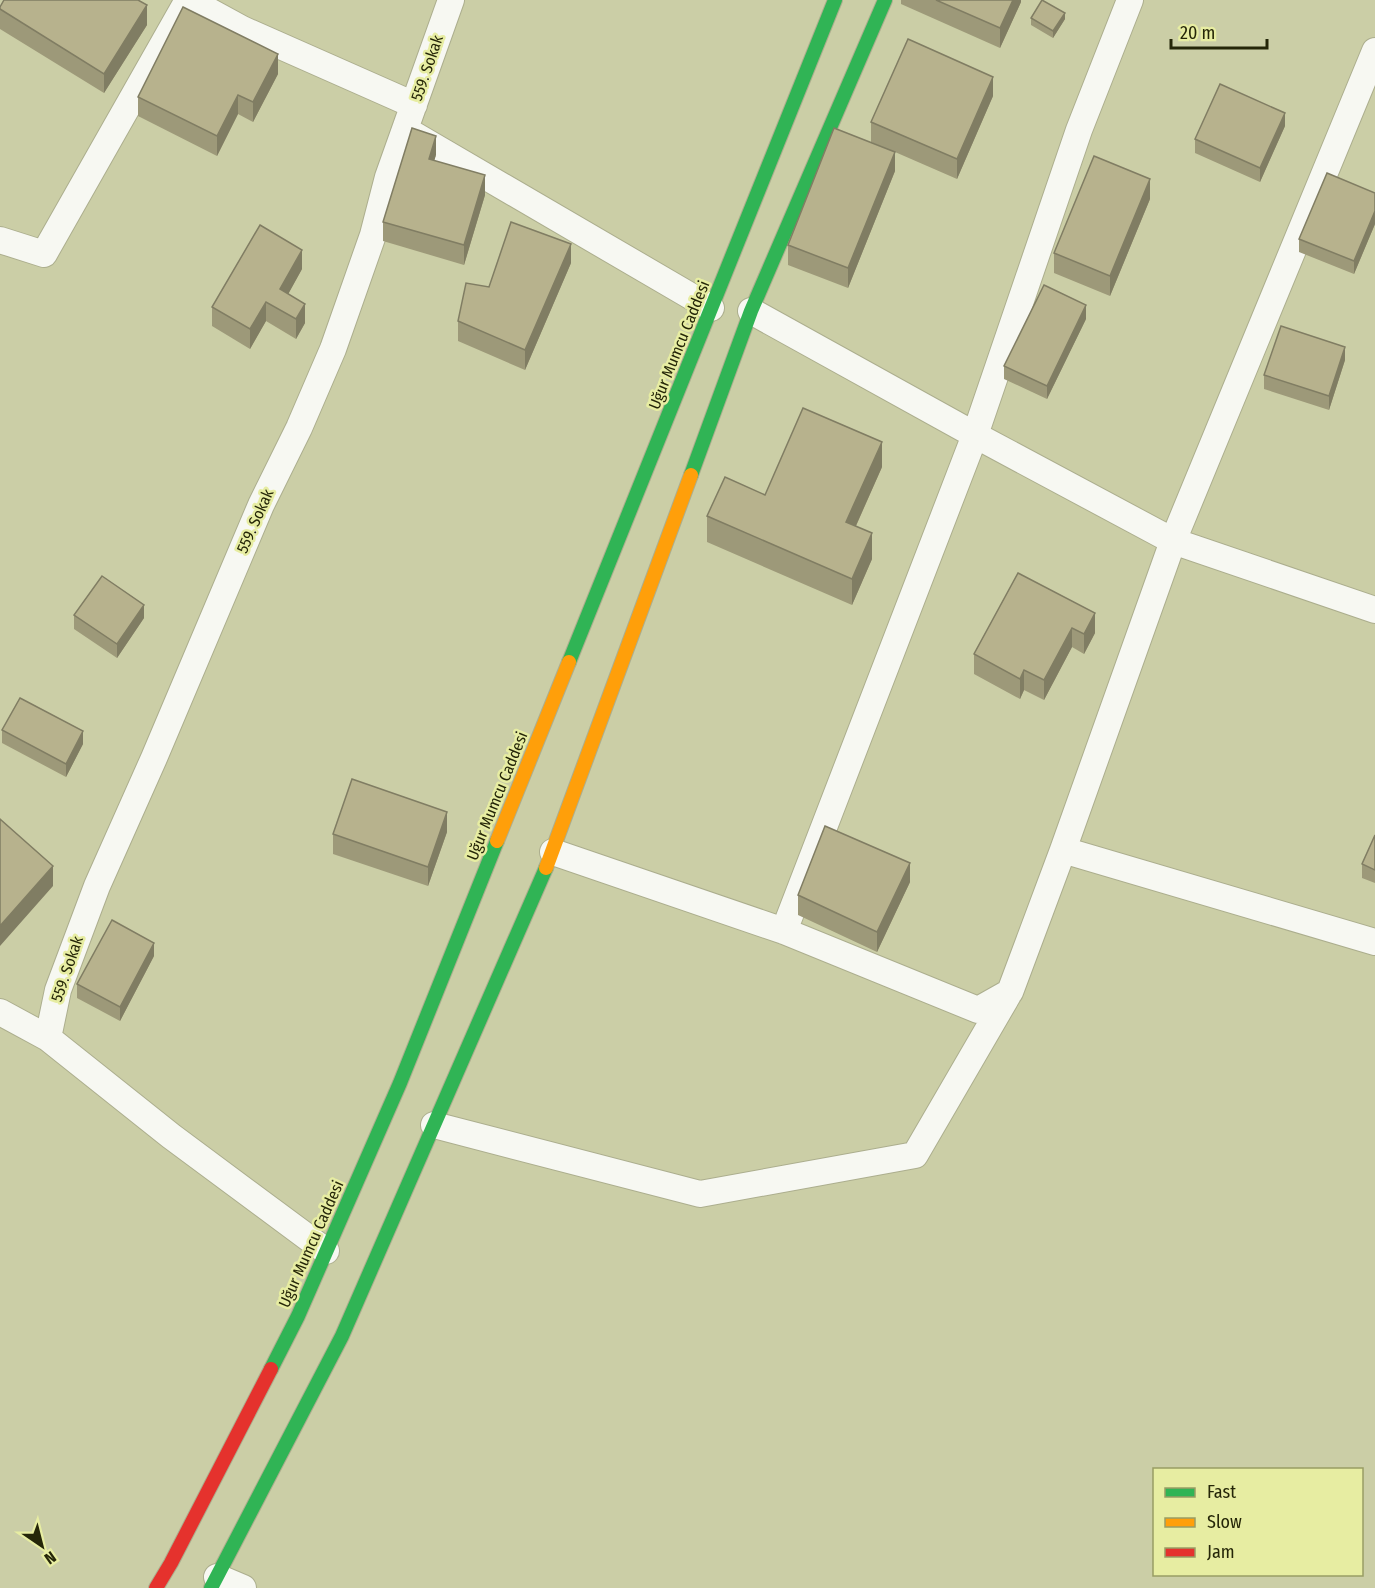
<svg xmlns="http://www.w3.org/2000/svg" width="1375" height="1588" font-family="'Fira Sans Condensed',sans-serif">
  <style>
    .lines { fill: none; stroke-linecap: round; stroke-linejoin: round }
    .street-casing { stroke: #acae8e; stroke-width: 28 }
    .fast-casing { stroke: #acae8e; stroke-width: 16 }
    .slow-casing { stroke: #acae8e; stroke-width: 16 }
    .jam-casing { stroke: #acae8e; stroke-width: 16 }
    .street { stroke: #f7f8f2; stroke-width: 26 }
    .fast { stroke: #30b455; stroke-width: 14 }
    .slow { stroke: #ff9f0a; stroke-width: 14 }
    .jam { stroke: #e5322d; stroke-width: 14 }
    .wall { fill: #9d9979 }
    .shaded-wall { fill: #807d63 }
    .building { fill: #b7b28d; stroke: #807d63; stroke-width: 1.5 }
    .labels { text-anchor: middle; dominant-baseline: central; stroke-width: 5; stroke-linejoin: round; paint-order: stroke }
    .street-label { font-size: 16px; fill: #252608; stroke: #e7eda2 }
  </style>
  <rect width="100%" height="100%" fill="#cbcea6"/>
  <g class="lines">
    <g class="street-casing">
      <path id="street" d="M189 0 242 29 414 105
        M406 130 711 308
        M0 240 44 254 188 0
        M751 311 975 435 1173 541 1375 610
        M1063 850 1375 942
        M553 852 784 931 978 1010 1010 992 1063 850 1173 541 1375 51
        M784 931 975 435 1079 130 1130 0
        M0 1012 48 1038 171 1136 326 1251
        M48 1038 58 990 97 886 154 758 261 505 299 428 333 349 373 235 388 177 451 0
        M434 1125 700 1194 915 1155 1008 995
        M217 1577 243 1588"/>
    </g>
    <g class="fast-casing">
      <path id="fast" d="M691 475 751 311 885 0
        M569 662 835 0
        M271 1369 298 1316 400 1083 497 841
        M211 1588 342 1336 546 868"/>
    </g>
    <g class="slow-casing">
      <path id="slow" d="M497 841 569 662
        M546 868 691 475"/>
    </g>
    <g class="jam-casing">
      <path id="jam" d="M156 1588 171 1563 271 1369"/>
    </g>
    <use href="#street" class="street"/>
    <use href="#fast" class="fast"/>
    <use href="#slow" class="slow"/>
    <use href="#jam" class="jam"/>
  </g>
  <path class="wall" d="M901 0H1021V2L1000 48 901 4Z
    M0 7 147 25 104 93 0 29Z
    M1031 18 1065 19 1053 38 1031 25Z
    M278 74 253 122 238 114 217 156 138 116V97Z
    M993 96 957 179 895 152V171L848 288 788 265V245L887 149 871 142V122Z
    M1285 126 1260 182 1195 153V139Z
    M436 155 434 160 485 195 464 265 383 241V222Z
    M1375 193V224L1354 274 1299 252V239Z
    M1150 199 1110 296 1054 273V253Z
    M571 263 525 370 458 341V321L489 287Z
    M302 269 288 294 305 323 296 339 266 321 250 349 212 326V307Z
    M1086 319 1047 399 1004 379V366Z
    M1345 360 1329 410 1264 389V375Z
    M882 467 856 526 872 559 852 605 707 542V516L765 495Z
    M1018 573 1095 633 1084 654 1072 647 1044 700 1024 690 1020 699 974 674V654Z
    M74 615 144 618 117 658 74 629Z
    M2 730 83 744 66 777 2 743Z
    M447 832 428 886 333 854V834Z
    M1375 835V883L1362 878V864Z
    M910 882 877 952 798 915V895Z
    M154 956 120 1021 77 998V984Z"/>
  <path class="shaded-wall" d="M1013 0H1021V2L1000 48V28Z
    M147 5V25L104 93V74Z
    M1065 13V19L1053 38V31Z
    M278 54V74L253 122V102Z
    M993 77V96L957 179V159Z
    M238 95V114L217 156V136Z
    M1285 113V126L1260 182V168Z
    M436 136V155L429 178V159Z
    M895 152V171L848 288V268Z
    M485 175V195L464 265V245Z
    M1150 179V199L1110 296V276Z
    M1375 211V224L1354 274V261Z
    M571 244V263L525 370V350Z
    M302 250V269L280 309V289Z
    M266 302V321L250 349V329Z
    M305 304V323L296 339V319Z
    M1086 305V319L1047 399V386Z
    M1345 347V360L1329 410V396Z
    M882 442V467L846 548V522Z
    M872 533V559L852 605V579Z
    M144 605V618L117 658V644Z
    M1095 613V633L1084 654V634Z
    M1072 628V647L1044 700V680Z
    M1024 670V690L1020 699V679Z
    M83 731V744L66 777V764Z
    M447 812V832L428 886V867Z
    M910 863V882L877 952V932Z
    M53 866V886L0 946V926Z
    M154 943V956L120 1021V1007Z"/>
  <path class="building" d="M4 0H138L147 5 104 74 0 9V7Z
    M936 0H1013L1000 28Z
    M1042 0 1065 13 1053 31 1031 18Z
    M183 7 278 54 253 102 238 95 217 136 138 97Z
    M908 39 993 77 957 159 871 122Z
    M1220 84 1285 113 1260 168 1195 139Z
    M412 128 436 136 429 159 485 175 464 245 383 222Z
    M834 128 895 152 848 268 788 245Z
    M1094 156 1150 179 1110 276 1054 253Z
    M1327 173 1375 193V211L1354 261 1299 239Z
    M511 222 571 244 525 350 458 321 466 283 489 287Z
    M260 225 302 250 280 289 305 304 296 319 266 302 250 329 212 307Z
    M1044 285 1086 305 1047 386 1004 366Z
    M1281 326 1345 347 1329 396 1264 375Z
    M803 408 882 442 846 522 872 533 852 579 707 516 725 477 765 495Z
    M1018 573 1095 613 1084 634 1072 628 1044 680 1024 670 1020 679 974 654Z
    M102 576 144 605 117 644 74 615Z
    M20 698 83 731 66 764 2 730Z
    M352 779 447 812 428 867 333 834Z
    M0 819 53 866 0 926Z
    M825 826 910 863 877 932 798 895Z
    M1375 835V870L1362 864Z
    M112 920 154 943 120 1007 77 984Z"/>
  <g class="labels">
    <g class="street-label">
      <text transform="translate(427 68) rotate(-71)">559. Sokak</text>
      <text transform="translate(679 345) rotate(-68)">Uğur Mumcu Caddesi</text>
      <text transform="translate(255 521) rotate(-66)">559. Sokak</text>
      <text transform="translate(497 796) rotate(-68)">Uğur Mumcu Caddesi</text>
      <text transform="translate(67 969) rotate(-71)">559. Sokak</text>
      <text transform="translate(311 1244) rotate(-66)">Uğur Mumcu Caddesi</text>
    </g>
  </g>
  <rect x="1153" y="1468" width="210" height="108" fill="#e7eda2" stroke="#999d64" stroke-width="1.5"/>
  <rect x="1165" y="1488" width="30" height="9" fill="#30b455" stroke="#999d64" stroke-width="1.5"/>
  <text x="1207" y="1498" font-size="18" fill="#252608">Fast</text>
  <rect x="1165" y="1518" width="30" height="9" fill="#ff9f0a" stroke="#999d64" stroke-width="1.5"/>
  <text x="1207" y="1528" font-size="18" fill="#252608">Slow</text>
  <rect x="1165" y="1548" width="30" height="9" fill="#e5322d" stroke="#999d64" stroke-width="1.5"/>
  <text x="1207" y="1558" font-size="18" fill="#252608">Jam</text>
  <g transform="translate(42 1546) rotate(145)" stroke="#e7eda2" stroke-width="4.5" paint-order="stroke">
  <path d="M0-4.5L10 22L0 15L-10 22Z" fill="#252608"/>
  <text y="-9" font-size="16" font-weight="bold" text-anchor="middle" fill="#252608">N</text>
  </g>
  <path d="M1171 39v9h96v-9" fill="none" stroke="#252608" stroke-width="3"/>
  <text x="1180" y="39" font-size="18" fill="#252608" stroke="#e7eda2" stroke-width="4.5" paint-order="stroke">20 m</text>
</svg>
